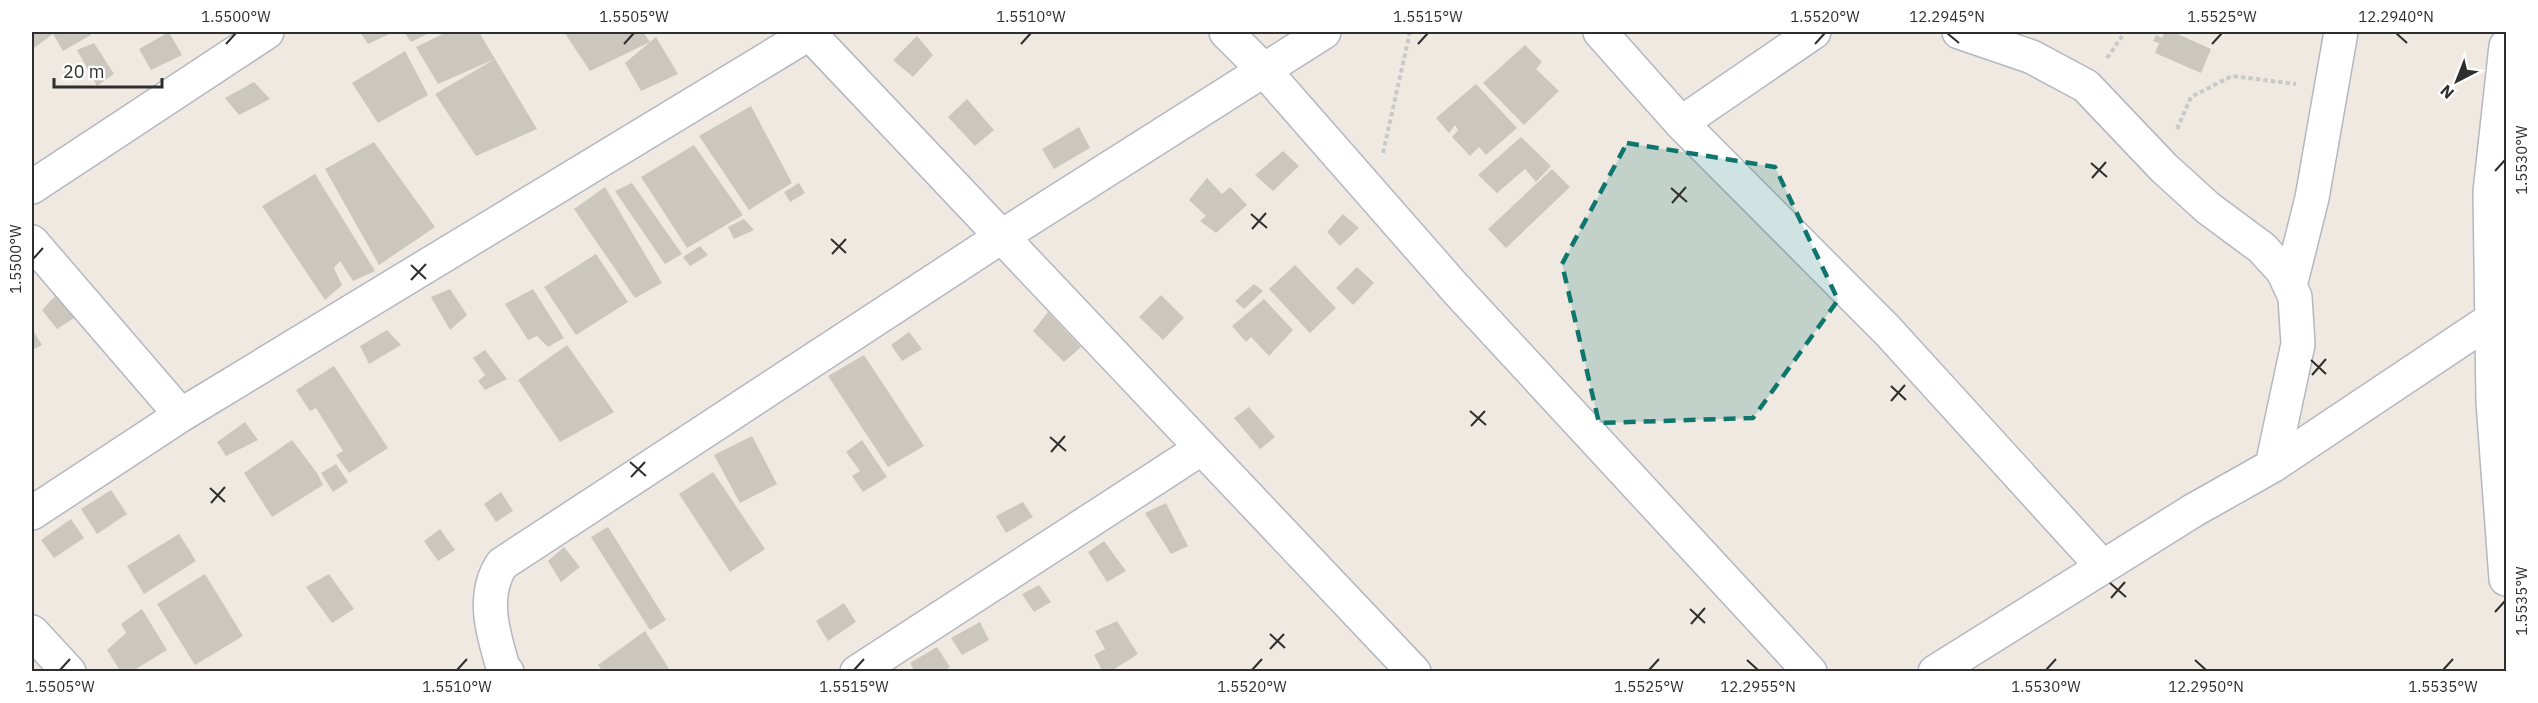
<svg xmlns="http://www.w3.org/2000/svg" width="2538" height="703" font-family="'IBM Plex Sans',sans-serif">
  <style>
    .building { fill: #cbc7bf }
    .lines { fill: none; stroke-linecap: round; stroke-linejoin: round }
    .minor-casing { stroke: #b4b7c1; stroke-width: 36 }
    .path { stroke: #c9c9c9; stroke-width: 4; stroke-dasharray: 4.5 3; stroke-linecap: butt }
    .minor { stroke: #fff; stroke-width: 33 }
    .marked { fill: #0f766e; fill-opacity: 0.2; stroke: #0f766e; stroke-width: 4.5; stroke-dasharray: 12 8; stroke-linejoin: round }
    .ticks { fill: none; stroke: #2e2e2e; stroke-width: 2 }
    .neatline { fill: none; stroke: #2e2e2e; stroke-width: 2 }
    .ticks-label { font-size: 15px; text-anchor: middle; fill: #2e2e2e }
  </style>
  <rect width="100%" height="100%" fill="#efe9e1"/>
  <path class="building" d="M32 32H88L91 35 63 51 53 34 34 48Z
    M169 32 182 55 151 70 139 49Z
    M360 32H394L368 44Z
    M404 32H431L411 42Z
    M447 32H479L495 59 438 84 416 47Z
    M564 32H643L650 42 590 71Z
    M2165 32H2173L2211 49 2201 73 2155 53 2159 43 2153 41 2156 35 2162 38Z
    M917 36 933 55 913 77 893 60Z
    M656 37 678 74 641 91 625 63Z
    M94 43 114 74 97 86 77 50Z
    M1525 45 1542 62 1536 69 1559 91 1524 125 1483 83Z
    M405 51 428 95 378 123 352 83Z
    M495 59 537 129 476 156 435 94Z
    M254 82 270 99 239 115 225 98Z
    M1476 84 1517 128 1486 155 1479 147 1470 156 1452 137 1458 130 1455 125 1449 133 1436 118Z
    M967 99 994 130 975 146 948 117Z
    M751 106 792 183 749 210 699 136Z
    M1079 127 1090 148 1054 169 1042 149Z
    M1521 137 1551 166 1536 182 1525 169 1497 193 1478 175Z
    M374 142 435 227 379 265 325 169Z
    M694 145 743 215 687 248 641 177Z
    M1283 151 1299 166 1273 191 1255 175Z
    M1552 169 1570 187 1506 248 1488 229Z
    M315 174 375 271 353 281 340 261 334 268 342 285 325 300 262 206Z
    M1207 178 1222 194 1230 187 1247 205 1216 233 1200 221 1206 216 1189 200Z
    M632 183 682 254 665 264 615 191Z
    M799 183 805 193 790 202 784 192Z
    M605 187 662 283 635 298 574 209Z
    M1343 214 1359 228 1340 246 1327 232Z
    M744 219 754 230 734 239 728 227Z
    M700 246 708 255 690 266 683 257Z
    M596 254 628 302 576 335 544 287Z
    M1295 265 1336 308 1310 333 1269 289Z
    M1357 267 1374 283 1353 305 1336 288Z
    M1254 284 1263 291 1244 309 1235 301Z
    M450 289 467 315 450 330 431 297Z
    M533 289 564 338 548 347 537 336 528 340 505 304Z
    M56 295 77 316 57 329 42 310Z
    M1161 295 1184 318 1163 340 1139 317Z
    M1264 299 1293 330 1269 356 1251 337 1246 342 1232 326Z
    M1048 312 1081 347 1064 362 1033 331Z
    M32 329 42 345 32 350Z
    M387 330 401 345 369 364 360 346Z
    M909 332 922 349 902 361 891 345Z
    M567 345 614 412 560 442 518 380Z
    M485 350 507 379 485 390 478 381 485 375 473 358Z
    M864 355 924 446 888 467 828 376Z
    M334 366 388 448 349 473 336 455 343 451 316 408 310 411 296 390Z
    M1249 407 1275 437 1260 449 1234 418Z
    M245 422 258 440 226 456 217 442Z
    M752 436 777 484 740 503 714 455Z
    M292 440 317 473 323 485 272 517 244 473Z
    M862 440 887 477 863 492 852 476 860 471 846 452Z
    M336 464 348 482 333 492 321 473Z
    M713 472 765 549 730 572 679 494Z
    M111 490 127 514 97 534 81 509Z
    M501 492 513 511 496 522 484 504Z
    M1023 502 1033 517 1006 533 996 516Z
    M1166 503 1188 546 1171 554 1145 513Z
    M71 519 84 538 54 558 41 540Z
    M608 527 666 620 650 630 591 537Z
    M440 529 455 550 438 561 424 541Z
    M179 534 196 561 144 594 127 566Z
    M1104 541 1126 571 1107 582 1088 552Z
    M564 547 580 567 561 582 548 561Z
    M205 574 243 636 195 665 157 604Z
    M329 574 354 609 332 623 306 587Z
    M1039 585 1051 602 1034 612 1022 594Z
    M844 603 856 622 828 641 816 621Z
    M142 609 167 650 131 672H121L107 650 126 633 121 624Z
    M1117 621 1138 654 1110 672H1103L1094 655 1105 649 1095 631Z
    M980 622 989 640 962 655 951 638Z
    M645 631 671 672H603L598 665Z
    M937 647 950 667 943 672H915L910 663Z"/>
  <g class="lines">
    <g class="minor-casing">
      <path id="minor" d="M808 32 1414 672
        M1226 32 1264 70 1455 288 1810 672
        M1600 32 1681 123 1887 330 2102 566
        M1959 32 2032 57 2086 86 2164 168 2208 208 2262 248 2283 271 2295 297 2298 344 2272 466
        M2506 46 2490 192 2493 402 2506 579
        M1681 123 1814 32
        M32 187 267 32
        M32 242 181 415
        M2290 286 2312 198 2341 32
        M32 513 181 415 810 33
        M32 632 69 672
        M507 672 503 667C493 634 481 595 502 564L1004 235 1324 32
        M857 672 1202 448
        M1935 672 2194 510 2272 466 2492 319"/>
    </g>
    <path class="path" d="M2107 58 2125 32
      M2177 129 2191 97 2232 76 2296 84
      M1383 153 1410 32"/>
    <use href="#minor" class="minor"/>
  </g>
  <path class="marked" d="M1627 143 1775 167 1838 300 1753 418 1599 423 1562 264Z"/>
  <path class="ticks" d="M1947 33 1959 43M2396 33 2407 43M226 44 236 33M624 44 634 33M1021 44 1031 33M1418 44 1428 33M1815 44 1825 33M2212 44 2222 33M2091 163 2107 177M2495 171 2505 160M2092 178 2106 162M1671 188 1687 202M1672 203 1686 187M1251 214 1267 228M1252 229 1266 213M831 239 846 253M832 254 846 239M33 259 43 248M411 265 426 279M411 280 426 264M2311 360 2326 374M2312 375 2326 359M1891 386 1906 400M1891 401 1905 385M1470 411 1486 425M1471 426 1485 411M1050 437 1066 451M1051 452 1065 436M630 462 646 476M631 477 645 462M210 488 225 502M211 503 225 487M2110 583 2126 597M2111 598 2125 582M1690 609 1705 623M2495 612 2505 601M1691 624 1705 608M1270 634 1285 648M1270 649 1284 634M1747 660 1758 670M2195 660 2206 670M60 670 70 659M457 670 467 659M854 670 864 659M1252 670 1262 659M1649 670 1659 659M2046 670 2056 659M2443 670 2453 659"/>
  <rect width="2538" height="703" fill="none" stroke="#ffffff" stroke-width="66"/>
  <g transform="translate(2457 81) rotate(222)" stroke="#ffffff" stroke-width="4.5" paint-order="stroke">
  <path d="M0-4.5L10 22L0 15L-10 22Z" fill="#2e2e2e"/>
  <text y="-9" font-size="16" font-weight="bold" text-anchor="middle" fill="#2e2e2e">N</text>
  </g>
  <path d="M54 78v9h108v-9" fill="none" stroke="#2e2e2e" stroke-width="3"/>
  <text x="63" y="78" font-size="18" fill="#2e2e2e" stroke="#ffffff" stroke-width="4.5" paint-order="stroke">20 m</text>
  <rect x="33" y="33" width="2472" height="637" class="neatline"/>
  <g class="ticks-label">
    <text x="236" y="22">1.5500°W</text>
    <text x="634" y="22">1.5505°W</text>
    <text x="1031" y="22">1.5510°W</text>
    <text x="1428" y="22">1.5515°W</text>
    <text x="1825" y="22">1.5520°W</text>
    <text x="1947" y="22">12.2945°N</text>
    <text x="2222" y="22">1.5525°W</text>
    <text x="2396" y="22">12.2940°N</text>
    <text transform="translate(2522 160) rotate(-90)" y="5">1.5530°W</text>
    <text transform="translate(16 259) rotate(-90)" y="5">1.5500°W</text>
    <text transform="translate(2522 601) rotate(-90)" y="5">1.5535°W</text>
    <text x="60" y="692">1.5505°W</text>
    <text x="457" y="692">1.5510°W</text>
    <text x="854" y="692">1.5515°W</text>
    <text x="1252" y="692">1.5520°W</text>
    <text x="1649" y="692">1.5525°W</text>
    <text x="1758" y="692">12.2955°N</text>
    <text x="2046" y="692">1.5530°W</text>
    <text x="2206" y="692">12.2950°N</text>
    <text x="2443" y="692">1.5535°W</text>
  </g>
</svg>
